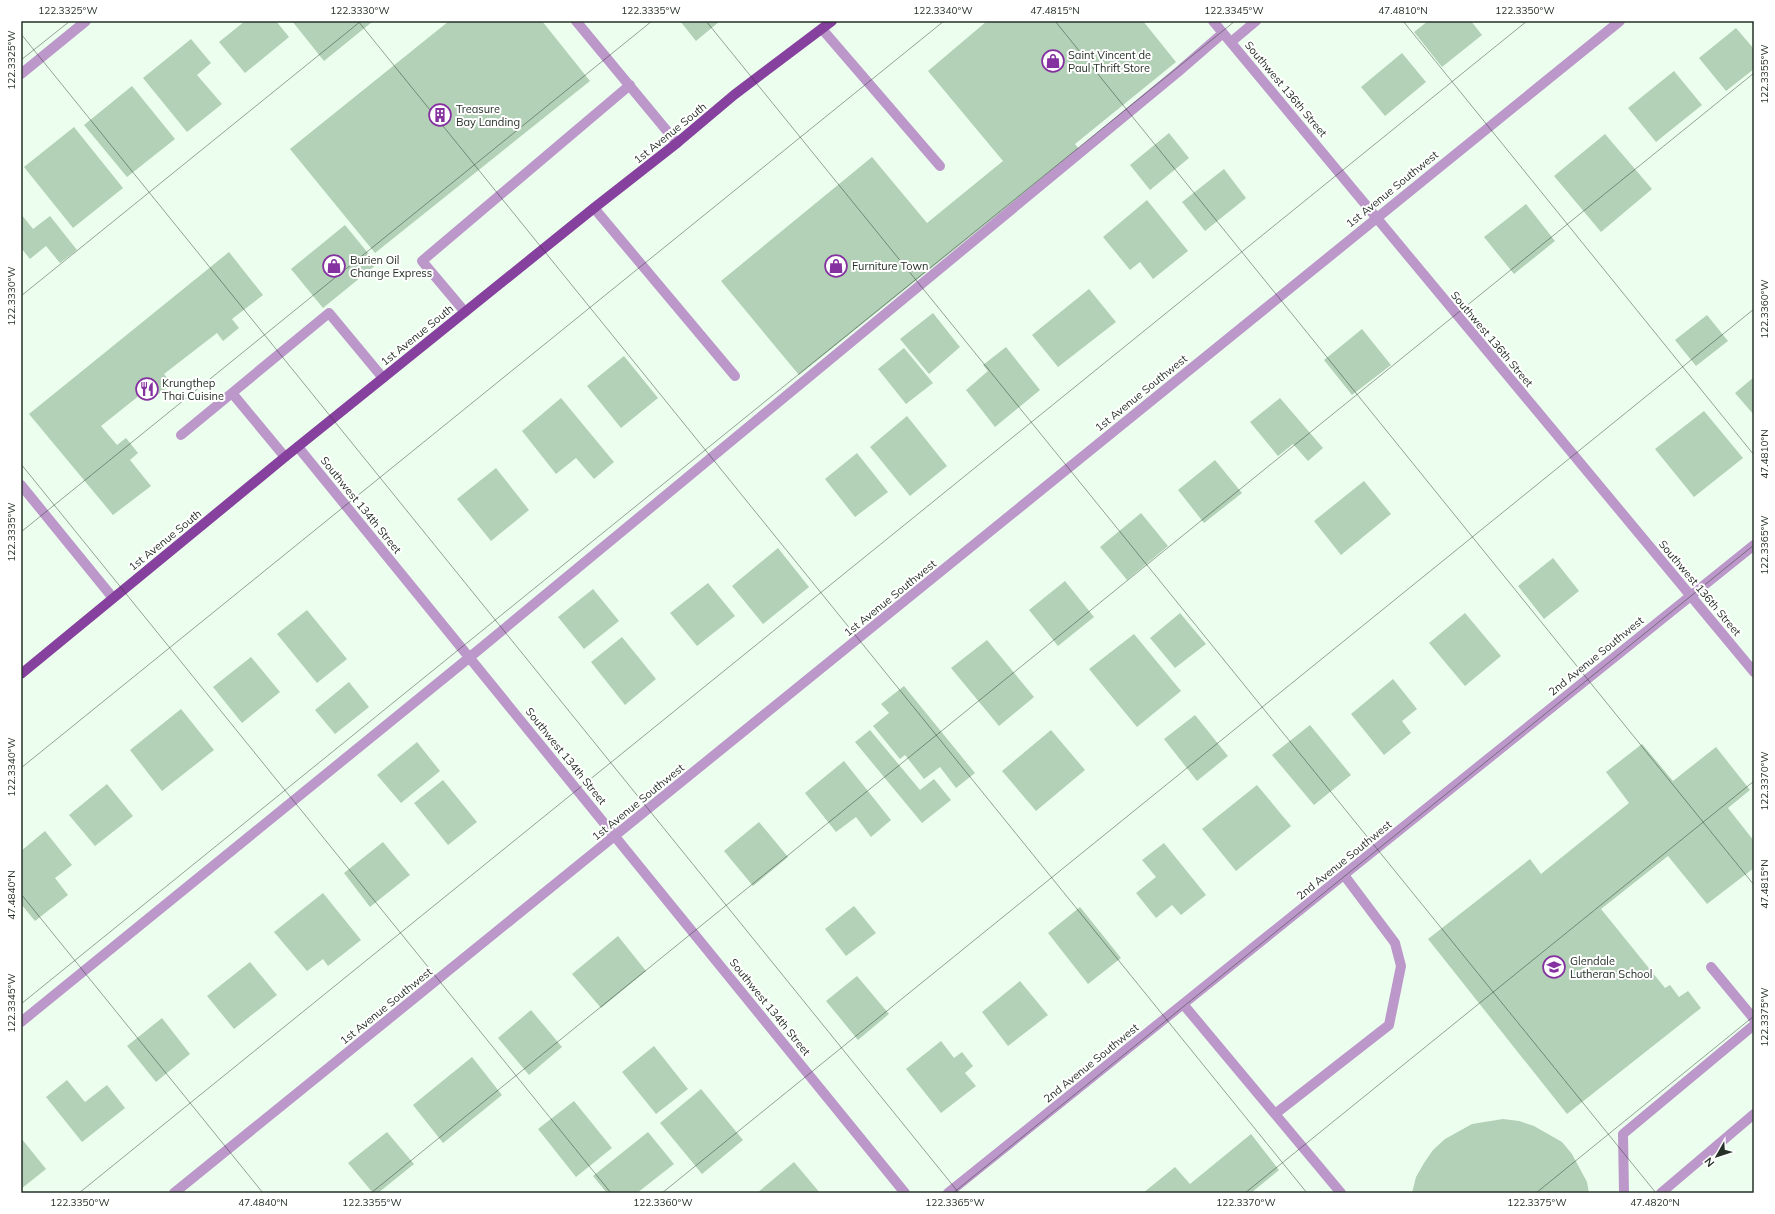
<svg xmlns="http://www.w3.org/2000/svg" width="1775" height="1214" font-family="Mulish,sans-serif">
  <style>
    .building { fill: #b2d1b6 }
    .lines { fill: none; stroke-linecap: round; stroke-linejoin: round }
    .minor { stroke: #bc97ca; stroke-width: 10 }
    .major { stroke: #86409e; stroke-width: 10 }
    .ticks { fill: none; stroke: #253127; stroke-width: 1; stroke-opacity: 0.45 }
    .labels { text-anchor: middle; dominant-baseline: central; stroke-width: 4; stroke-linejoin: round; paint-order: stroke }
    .poi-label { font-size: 11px; fill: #253127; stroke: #fff; text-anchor: start }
    .street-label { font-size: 11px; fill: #253127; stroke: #fff }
    .neatline { fill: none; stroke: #253127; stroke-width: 1.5 }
    .ticks-label { font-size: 10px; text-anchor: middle; fill: #253127 }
  </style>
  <rect width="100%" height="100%" fill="#ecffee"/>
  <path class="building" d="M245 21H276L289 37 245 73 219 42Z
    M292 21H371L372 22 324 61Z
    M449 21H542L590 81 375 253 290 149Z
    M680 21H720L696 41Z
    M987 21H1143L1176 62 1075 144 1079 149 799 375 721 281 872 157 927 223 1003 161 928 71Z
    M1428 21H1471L1482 35 1442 67 1414 32Z
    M1736 28 1754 49V69L1726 91 1699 58Z
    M191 39 211 63 197 75 222 104 187 132 143 78Z
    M1402 53 1426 82 1385 116 1361 87Z
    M1674 71 1702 105 1656 142 1628 108Z
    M132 86 175 139 127 177 84 125Z
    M74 127 123 188 73 228 24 167Z
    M1169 133 1189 158 1150 190 1130 165Z
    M1605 134 1652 189 1601 232 1554 176Z
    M1224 169 1246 198 1205 231 1182 202Z
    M1147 200 1188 251 1153 279 1140 262 1130 270 1103 237Z
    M1526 204 1555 241 1514 274 1484 237Z
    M21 214 33 229 50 216 77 250 60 263 46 246 30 259 21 248Z
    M345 225 377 264 323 308 291 269Z
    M229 252 263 295 232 319 239 328 223 341 217 333 164 374 172 384 157 395 150 387 101 426 117 445 126 438 138 453 130 460 151 486 113 515 29 414Z
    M1089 289 1116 322 1058 367 1032 335Z
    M933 313 960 347 929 374 900 339Z
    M1707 315 1728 341 1696 366 1675 340Z
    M1362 329 1391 365 1352 395 1324 360Z
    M1006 347 1040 390 995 427 966 390 988 371 983 365Z
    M904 348 933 383 906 404 878 369Z
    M624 356 658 398 621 428 587 386Z
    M1754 377V415L1735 393Z
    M561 398 614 462 594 479 576 458 556 474 522 431Z
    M1280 398 1323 448 1308 461 1293 444 1278 456 1250 422Z
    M1704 411 1743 458 1694 497 1655 449Z
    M907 416 947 466 910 496 870 447Z
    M857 453 888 492 855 517 825 479Z
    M1215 460 1242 493 1204 523 1178 490Z
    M496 468 529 510 491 541 457 499Z
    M1364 481 1391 514 1341 555 1314 521Z
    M1141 513 1168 546 1127 580 1100 547Z
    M778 548 809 587 763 624 732 586Z
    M1553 558 1579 591 1544 619 1518 586Z
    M1065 581 1094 617 1058 646 1029 610Z
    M708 583 735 616 697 646 670 613Z
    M593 589 619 621 584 649 558 617Z
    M307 610 347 659 317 683 277 634Z
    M1180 613 1206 644 1175 668 1150 638Z
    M1465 613 1501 656 1465 686 1429 643Z
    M1134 634 1181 691 1137 727 1089 669Z
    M622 637 656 679 625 705 591 662Z
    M987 640 1034 697 999 726 951 668Z
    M251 657 280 692 242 723 213 687Z
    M1393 679 1417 709 1402 721 1411 733 1384 755 1351 714Z
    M349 682 369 707 335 734 315 710Z
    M904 686 975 773 956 788 940 767 924 779 905 755 900 759 873 726 889 713 881 704Z
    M181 709 214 750 162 791 130 750Z
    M1195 715 1228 756 1197 781 1164 739Z
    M1310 725 1351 775 1314 805 1272 755Z
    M870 730 920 790 934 779 951 800 922 823 855 742Z
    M1051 730 1085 770 1036 811 1002 771Z
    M417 742 440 771 401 803 377 775Z
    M1642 744 1673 781 1716 747 1750 790 1728 808 1754 841V868L1707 904 1668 856 1601 909 1665 988 1670 985 1679 997 1688 991 1701 1008 1567 1114 1428 939 1530 859 1541 874 1629 803 1606 772Z
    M844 761 891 820 871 837 856 817 836 832 805 793Z
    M443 780 477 822 448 845 414 803Z
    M107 784 133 816 95 846 69 815Z
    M1257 785 1291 826 1236 871 1202 829Z
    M759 822 788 857 753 886 724 851Z
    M45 831 72 865 55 878 68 895 35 921 21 904V851Z
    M383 842 410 875 370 907 344 873Z
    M1164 843 1206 895 1181 915 1172 905 1156 918 1136 893 1156 877 1142 860Z
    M323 893 361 940 328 966 323 959 307 971 274 932Z
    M854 906 876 933 846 956 825 929Z
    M1080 907 1121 958 1088 984 1048 933Z
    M618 936 646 971 601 1008 572 974Z
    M250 962 277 995 234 1029 207 996Z
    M857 976 889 1014 858 1040 826 1001Z
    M1020 981 1048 1015 1008 1046 982 1012Z
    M531 1010 562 1047 529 1075 498 1038Z
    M162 1018 190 1054 156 1082 127 1046Z
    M941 1041 954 1058 962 1052 973 1066 965 1073 976 1086 941 1113 906 1069Z
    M654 1046 688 1089 656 1114 622 1072Z
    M472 1057 502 1095 443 1143 413 1105Z
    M67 1080 85 1102 107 1085 125 1108 82 1142 46 1097Z
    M701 1089 743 1140 702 1174 660 1123Z
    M574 1101 612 1148 576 1177 538 1129Z
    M1503 1119 1519 1121 1534 1126 1562 1142 1572 1154 1587 1182 1589 1193H1412L1416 1177 1424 1163 1433 1150 1445 1139 1472 1124Z
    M387 1132 414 1164 378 1193H373L348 1163Z
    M648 1132 674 1164 637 1193H607L593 1176Z
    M1251 1134 1279 1170 1251 1193H1143L1175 1167 1190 1184Z
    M21 1138 46 1169 21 1189Z
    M794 1162 820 1193H757Z"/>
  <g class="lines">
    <path class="minor" d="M576 21 677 143
      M1213 21 1754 672
      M822 29 940 166
      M1231 42 1256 21
      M21 74 86 21
      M594 208 735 376
      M465 312 422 261 630 85
      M232 393 329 313 383 378
      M181 435 232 393 285 457
      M298 447 905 1193
      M21 485 113 598
      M1711 967 1754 1019
      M1183 1004 1341 1193
      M21 1022 470 657 1178 72 1223 33
      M1275 1114 1389 1025 1401 966 1395 943 1344 875
      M174 1193C657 803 1137 410 1620 21
      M948 1193 1754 545
      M1624 1193 1623 1134 1754 1025
      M1661 1193 1754 1114"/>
    <path class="major" d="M21 674 285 457 594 208 677 143 734 95 832 21"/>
  </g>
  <path class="ticks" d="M358 21 1307 1193M706 21 1656 1193M1055 21 1754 885M1403 21 1754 455M1751 21 1754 25M21 34 959 1193M21 60 70 21M21 296 361 21M21 464 611 1193M21 532 652 21M21 768 944 21M21 894 263 1193M21 1004 1235 21M79 1193 1527 21M371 1193 1754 73M662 1193 1754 309M953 1193 1754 545M1245 1193 1754 781M1536 1193 1754 1016"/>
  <defs>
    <g id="shop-ring" transform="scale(1.15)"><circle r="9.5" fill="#fff" stroke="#8531a0" stroke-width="1.5"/><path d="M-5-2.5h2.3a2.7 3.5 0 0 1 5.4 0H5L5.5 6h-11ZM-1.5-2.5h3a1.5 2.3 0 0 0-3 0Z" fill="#8531a0"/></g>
    <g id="building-ring" transform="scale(1.15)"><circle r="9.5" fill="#fff" stroke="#8531a0" stroke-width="1.5"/><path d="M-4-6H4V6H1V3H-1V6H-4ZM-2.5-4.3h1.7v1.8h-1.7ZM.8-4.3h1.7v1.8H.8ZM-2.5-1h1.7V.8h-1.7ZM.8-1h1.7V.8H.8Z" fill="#8531a0"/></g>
    <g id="restaurant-ring" transform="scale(1.15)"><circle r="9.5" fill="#fff" stroke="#8531a0" stroke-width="1.5"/><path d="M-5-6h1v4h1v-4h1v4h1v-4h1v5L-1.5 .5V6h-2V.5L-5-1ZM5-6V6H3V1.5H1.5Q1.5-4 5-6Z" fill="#8531a0"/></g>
    <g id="school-ring" transform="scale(1.15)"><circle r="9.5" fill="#fff" stroke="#8531a0" stroke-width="1.5"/><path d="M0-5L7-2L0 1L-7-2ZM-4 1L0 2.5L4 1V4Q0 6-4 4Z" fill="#8531a0"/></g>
  </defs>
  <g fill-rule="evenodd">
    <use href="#shop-ring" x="1053" y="61"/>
    <use href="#building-ring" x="440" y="115"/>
    <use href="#shop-ring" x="334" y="266"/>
    <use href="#shop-ring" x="836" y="266"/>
    <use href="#restaurant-ring" x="147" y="389"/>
    <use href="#school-ring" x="1554" y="967"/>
  </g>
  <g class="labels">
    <g class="poi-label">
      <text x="1068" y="55">Saint Vincent de<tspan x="1068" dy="13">Paul Thrift Store</tspan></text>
      <text x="456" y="109">Treasure<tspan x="456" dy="13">Bay Landing</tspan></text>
      <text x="350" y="260">Burien Oil<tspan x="350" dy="13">Change Express</tspan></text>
      <text x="852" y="266">Furniture Town</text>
      <text x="162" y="383">Krungthep<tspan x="162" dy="13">Thai Cuisine</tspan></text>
      <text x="1570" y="961">Glendale<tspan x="1570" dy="13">Lutheran School</tspan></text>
    </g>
    <g class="street-label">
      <text transform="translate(1286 89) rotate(50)">Southwest 136th Street</text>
      <text transform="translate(670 133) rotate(-39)">1st Avenue South</text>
      <text transform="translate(1392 189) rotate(-39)">1st Avenue Southwest</text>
      <text transform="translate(417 335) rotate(-39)">1st Avenue South</text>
      <text transform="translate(1492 339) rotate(50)">Southwest 136th Street</text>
      <text transform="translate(1141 393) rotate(-39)">1st Avenue Southwest</text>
      <text transform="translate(361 505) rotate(51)">Southwest 134th Street</text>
      <text transform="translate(165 540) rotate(-39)">1st Avenue South</text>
      <text transform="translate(1700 588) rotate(50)">Southwest 136th Street</text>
      <text transform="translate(890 598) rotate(-39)">1st Avenue Southwest</text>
      <text transform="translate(1596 656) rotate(-39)">2nd Avenue Southwest</text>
      <text transform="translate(566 756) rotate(51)">Southwest 134th Street</text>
      <text transform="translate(638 802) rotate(-39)">1st Avenue Southwest</text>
      <text transform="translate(1344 860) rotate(-39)">2nd Avenue Southwest</text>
      <text transform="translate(386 1006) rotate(-39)">1st Avenue Southwest</text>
      <text transform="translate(770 1007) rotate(51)">Southwest 134th Street</text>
      <text transform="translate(1091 1063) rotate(-39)">2nd Avenue Southwest</text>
    </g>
  </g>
  <rect width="1775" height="1214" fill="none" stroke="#ffffff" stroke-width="44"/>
  <g transform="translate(1717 1156) rotate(231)" stroke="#ffffff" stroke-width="3" paint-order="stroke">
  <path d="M0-3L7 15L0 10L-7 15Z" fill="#253127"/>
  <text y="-6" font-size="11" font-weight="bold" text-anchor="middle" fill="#253127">N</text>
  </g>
  <rect x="22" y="22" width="1731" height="1170" class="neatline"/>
  <g class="ticks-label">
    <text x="68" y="14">122.3325°W</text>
    <text x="360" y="14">122.3330°W</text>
    <text x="651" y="14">122.3335°W</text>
    <text x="943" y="14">122.3340°W</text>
    <text x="1055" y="14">47.4815°N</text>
    <text x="1234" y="14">122.3345°W</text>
    <text x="1403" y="14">47.4810°N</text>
    <text x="1525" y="14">122.3350°W</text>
    <text transform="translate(11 60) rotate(-90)" y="4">122.3325°W</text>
    <text transform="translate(1764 74) rotate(-90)" y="4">122.3355°W</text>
    <text transform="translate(11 296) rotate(-90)" y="4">122.3330°W</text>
    <text transform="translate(1764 309) rotate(-90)" y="4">122.3360°W</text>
    <text transform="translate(1764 454) rotate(-90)" y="4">47.4810°N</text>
    <text transform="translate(11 532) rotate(-90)" y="4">122.3335°W</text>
    <text transform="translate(1764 545) rotate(-90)" y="4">122.3365°W</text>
    <text transform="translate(11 767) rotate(-90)" y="4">122.3340°W</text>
    <text transform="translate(1764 781) rotate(-90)" y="4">122.3370°W</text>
    <text transform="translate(1764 884) rotate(-90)" y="4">47.4815°N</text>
    <text transform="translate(11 895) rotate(-90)" y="4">47.4840°N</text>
    <text transform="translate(11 1003) rotate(-90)" y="4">122.3345°W</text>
    <text transform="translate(1764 1017) rotate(-90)" y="4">122.3375°W</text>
    <text x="80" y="1206">122.3350°W</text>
    <text x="263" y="1206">47.4840°N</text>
    <text x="372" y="1206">122.3355°W</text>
    <text x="663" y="1206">122.3360°W</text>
    <text x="955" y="1206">122.3365°W</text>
    <text x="1246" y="1206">122.3370°W</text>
    <text x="1537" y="1206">122.3375°W</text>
    <text x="1655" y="1206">47.4820°N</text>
  </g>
</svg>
